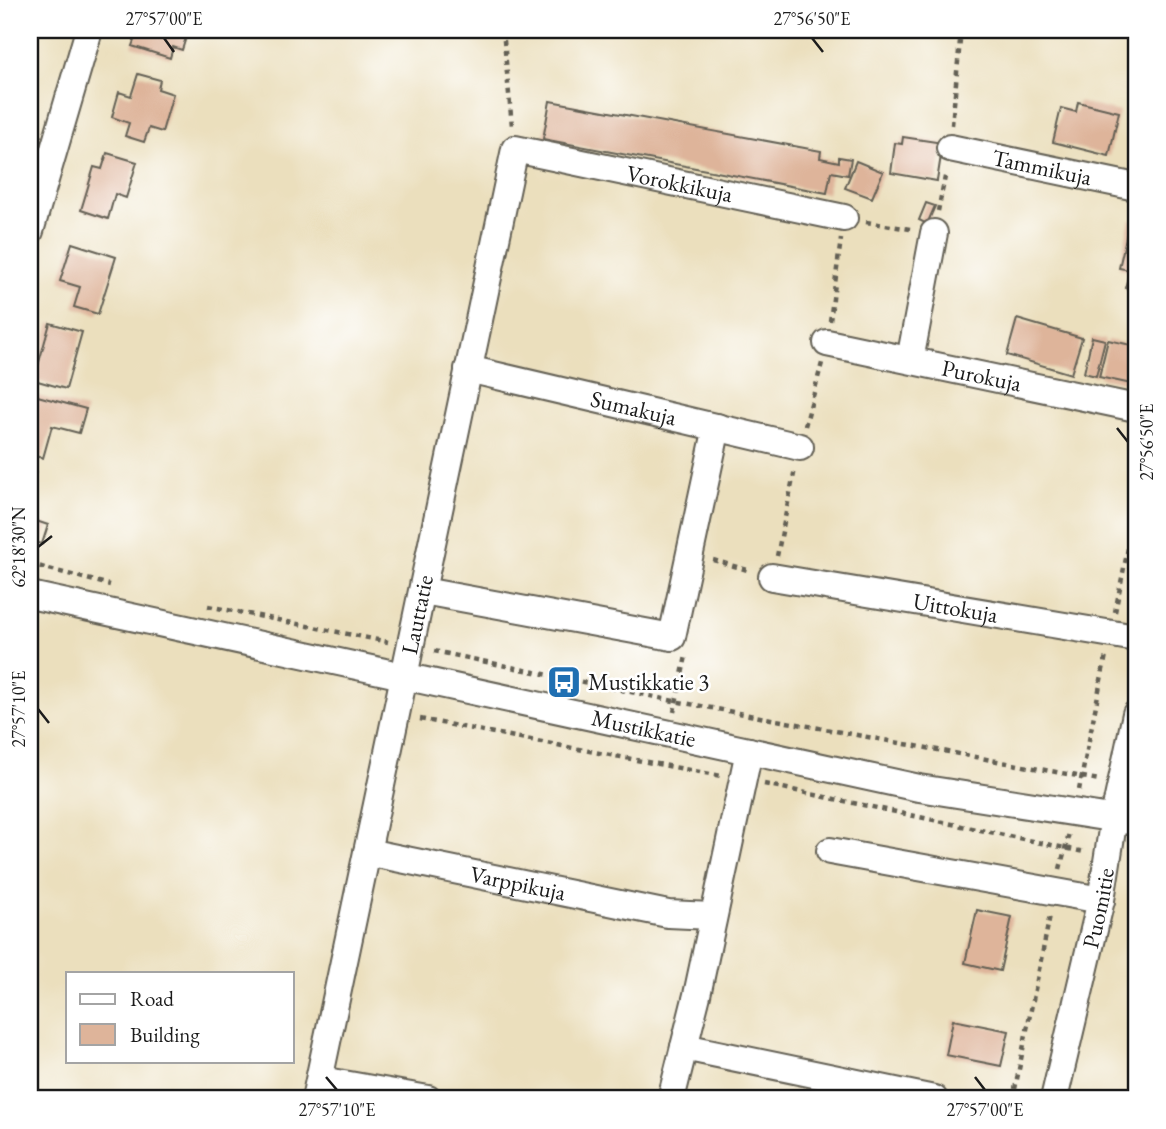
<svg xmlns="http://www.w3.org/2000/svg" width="1166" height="1129" font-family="'EB Garamond',serif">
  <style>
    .building { fill: #deb49a }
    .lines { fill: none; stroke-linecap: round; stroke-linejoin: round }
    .minor-casing { stroke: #646054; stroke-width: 30 }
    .path { stroke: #646054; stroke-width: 4.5; stroke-dasharray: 5 5; stroke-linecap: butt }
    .minor { stroke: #fff; stroke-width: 26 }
    .ticks { fill: none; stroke: #1c1c1c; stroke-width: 2.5 }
    .labels { text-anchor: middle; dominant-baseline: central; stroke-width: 5; stroke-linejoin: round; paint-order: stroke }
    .street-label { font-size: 23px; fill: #1c1c1c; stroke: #fff }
    .poi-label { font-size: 23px; fill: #1c1c1c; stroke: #fff; text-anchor: start }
    .neatline { fill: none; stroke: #1c1c1c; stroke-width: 2.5 }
    .ticks-label { font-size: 18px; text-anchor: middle; fill: #1c1c1c }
  </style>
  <rect width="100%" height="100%" fill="#fff"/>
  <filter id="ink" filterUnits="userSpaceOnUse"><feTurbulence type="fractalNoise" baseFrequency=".0143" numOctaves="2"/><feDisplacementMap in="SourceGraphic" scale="14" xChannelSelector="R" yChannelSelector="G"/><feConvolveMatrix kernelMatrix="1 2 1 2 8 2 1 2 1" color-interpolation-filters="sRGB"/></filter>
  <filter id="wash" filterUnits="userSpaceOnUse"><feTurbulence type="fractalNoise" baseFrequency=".00686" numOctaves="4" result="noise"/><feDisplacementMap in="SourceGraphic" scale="28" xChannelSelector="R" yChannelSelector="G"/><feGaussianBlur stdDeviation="1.57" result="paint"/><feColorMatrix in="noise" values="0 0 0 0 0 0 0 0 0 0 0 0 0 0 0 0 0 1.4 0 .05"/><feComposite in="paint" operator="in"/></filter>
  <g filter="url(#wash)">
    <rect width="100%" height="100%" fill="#ebdfbd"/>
    <g id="blocks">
      <path class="building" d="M138 30H185L188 31 182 50 173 47 170 58 132 46Z
        M138 74 160 80 158 89 173 94 162 132 149 128 144 142 125 136 129 123 112 117 119 92 131 96Z
        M550 101 821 151 820 158 839 162V157L851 159 848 175 831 172 827 193 543 139Z
        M1078 102 1119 112 1109 156 1053 142 1061 108 1076 112Z
        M903 137 943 143 937 181 891 173 895 143 902 144Z
        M107 153 137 162 126 198 115 194 108 219 81 210 94 167 102 169Z
        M856 161 883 172 872 198 845 188Z
        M926 203 935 206 927 224 919 220Z
        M1130 220 1136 222V291L1125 288 1130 270 1119 268Z
        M72 243 116 257 98 314 74 307 80 287 60 281Z
        M1017 319 1082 338 1071 374 1007 355Z
        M50 323 82 332 66 389 34 380Z
        M1092 337 1105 340 1096 376 1084 373Z
        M1108 340 1136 346V385L1099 377Z
        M30 394 86 409 79 433 52 426 43 458 30 455Z
        M30 469 36 471 30 491Z
        M30 512 36 514 33 520 48 525 42 544 30 541Z
        M977 910 1012 917 1000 971 965 963Z
        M953 1020 1009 1031 1001 1066 946 1055Z"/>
    </g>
  </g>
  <g filter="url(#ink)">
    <use href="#blocks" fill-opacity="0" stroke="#646054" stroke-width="2"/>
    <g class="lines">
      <g class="minor-casing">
        <g id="minor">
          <path id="s1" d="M950 148 1136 187"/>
          <path d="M30 231 89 30"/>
          <path id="s2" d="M827 343 1136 408"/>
          <path d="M910 360 934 233"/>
          <path id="s3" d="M468 369 800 447"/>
          <path id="s4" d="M772 577 1136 638"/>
          <path d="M423 591 672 637 717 427"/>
          <path id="s5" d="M30 595 919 788 1136 822"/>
          <path d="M830 851 1101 900"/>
          <path id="s6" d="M367 852 668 914 712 916"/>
          <path d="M684 1047 934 1099"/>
          <path d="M321 1080 428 1099"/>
          <path id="s7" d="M315 1099 515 149 844 218"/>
          <path d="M671 1099 697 995 749 751"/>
          <path id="s8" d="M1054 1099 1101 900 1114 817 1136 714"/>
        </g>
      </g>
      <path class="path" d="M503 30 512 126
        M952 125 961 30
        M938 211 946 172
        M866 222 910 229
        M830 321 841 239
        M805 426 822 363
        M777 556 795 469
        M713 560 751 571
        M30 564 110 585
        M208 606 388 642
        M1115 612 1136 509
        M434 651 674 701 1099 780
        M674 712 686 656
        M420 719 721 776
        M764 784 1084 852
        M1079 790 1106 655
        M1060 869 1069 833
        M1013 1099 1050 915"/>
      <use href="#minor" class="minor"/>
    </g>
  </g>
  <path class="ticks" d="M164 38 174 52M812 38 823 52M1117 428 1128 442M38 547 52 536M38 709 49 723M326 1077 337 1090M975 1077 985 1090"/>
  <defs>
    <g id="bus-square" transform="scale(1.75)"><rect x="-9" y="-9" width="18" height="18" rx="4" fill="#1f6fb2" stroke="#fff"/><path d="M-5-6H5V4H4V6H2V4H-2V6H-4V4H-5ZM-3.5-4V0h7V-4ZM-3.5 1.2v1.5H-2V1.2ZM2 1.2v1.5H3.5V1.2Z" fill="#fff"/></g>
  </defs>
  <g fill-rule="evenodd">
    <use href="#bus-square" x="564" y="682"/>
  </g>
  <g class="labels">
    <g class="street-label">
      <text stroke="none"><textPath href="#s1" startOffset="94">Tammikuja</textPath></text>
      <text stroke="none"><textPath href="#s7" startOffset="1139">Vorokkikuja</textPath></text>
      <text stroke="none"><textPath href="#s2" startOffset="158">Purokuja</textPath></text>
      <text stroke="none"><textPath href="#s3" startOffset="170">Sumakuja</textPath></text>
      <text stroke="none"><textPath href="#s4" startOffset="186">Uittokuja</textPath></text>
      <text stroke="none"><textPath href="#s7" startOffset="495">Lauttatie</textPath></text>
      <text stroke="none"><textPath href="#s5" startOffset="628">Mustikkatie</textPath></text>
      <text stroke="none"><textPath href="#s6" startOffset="154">Varppikuja</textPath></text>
      <text stroke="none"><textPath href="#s8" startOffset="196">Puomitie</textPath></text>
    </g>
    <g class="poi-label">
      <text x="588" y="682">Mustikkatie 3</text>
    </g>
  </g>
  <rect width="1166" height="1129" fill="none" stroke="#fff" stroke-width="77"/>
  <rect x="66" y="972" width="228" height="91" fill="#ffffff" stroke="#a4a4a4" stroke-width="2"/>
  <rect x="80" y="994" width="35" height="10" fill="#ffffff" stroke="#a4a4a4" stroke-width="2"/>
  <text x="130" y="1006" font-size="21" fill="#1c1c1c">Road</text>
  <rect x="80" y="1024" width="35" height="21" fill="#deb49a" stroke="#a4a4a4" stroke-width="2"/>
  <text x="130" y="1042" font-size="21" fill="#1c1c1c">Building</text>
  <rect x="38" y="38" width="1090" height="1052" class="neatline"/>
  <g class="ticks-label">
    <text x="164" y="25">27°57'00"E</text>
    <text x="812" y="25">27°56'50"E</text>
    <text transform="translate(1147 442) rotate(-90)" y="6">27°56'50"E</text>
    <text transform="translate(19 547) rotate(-90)" y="6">62°18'30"N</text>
    <text transform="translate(19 709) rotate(-90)" y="6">27°57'10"E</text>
    <text x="337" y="1116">27°57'10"E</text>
    <text x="985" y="1116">27°57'00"E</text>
  </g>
</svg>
